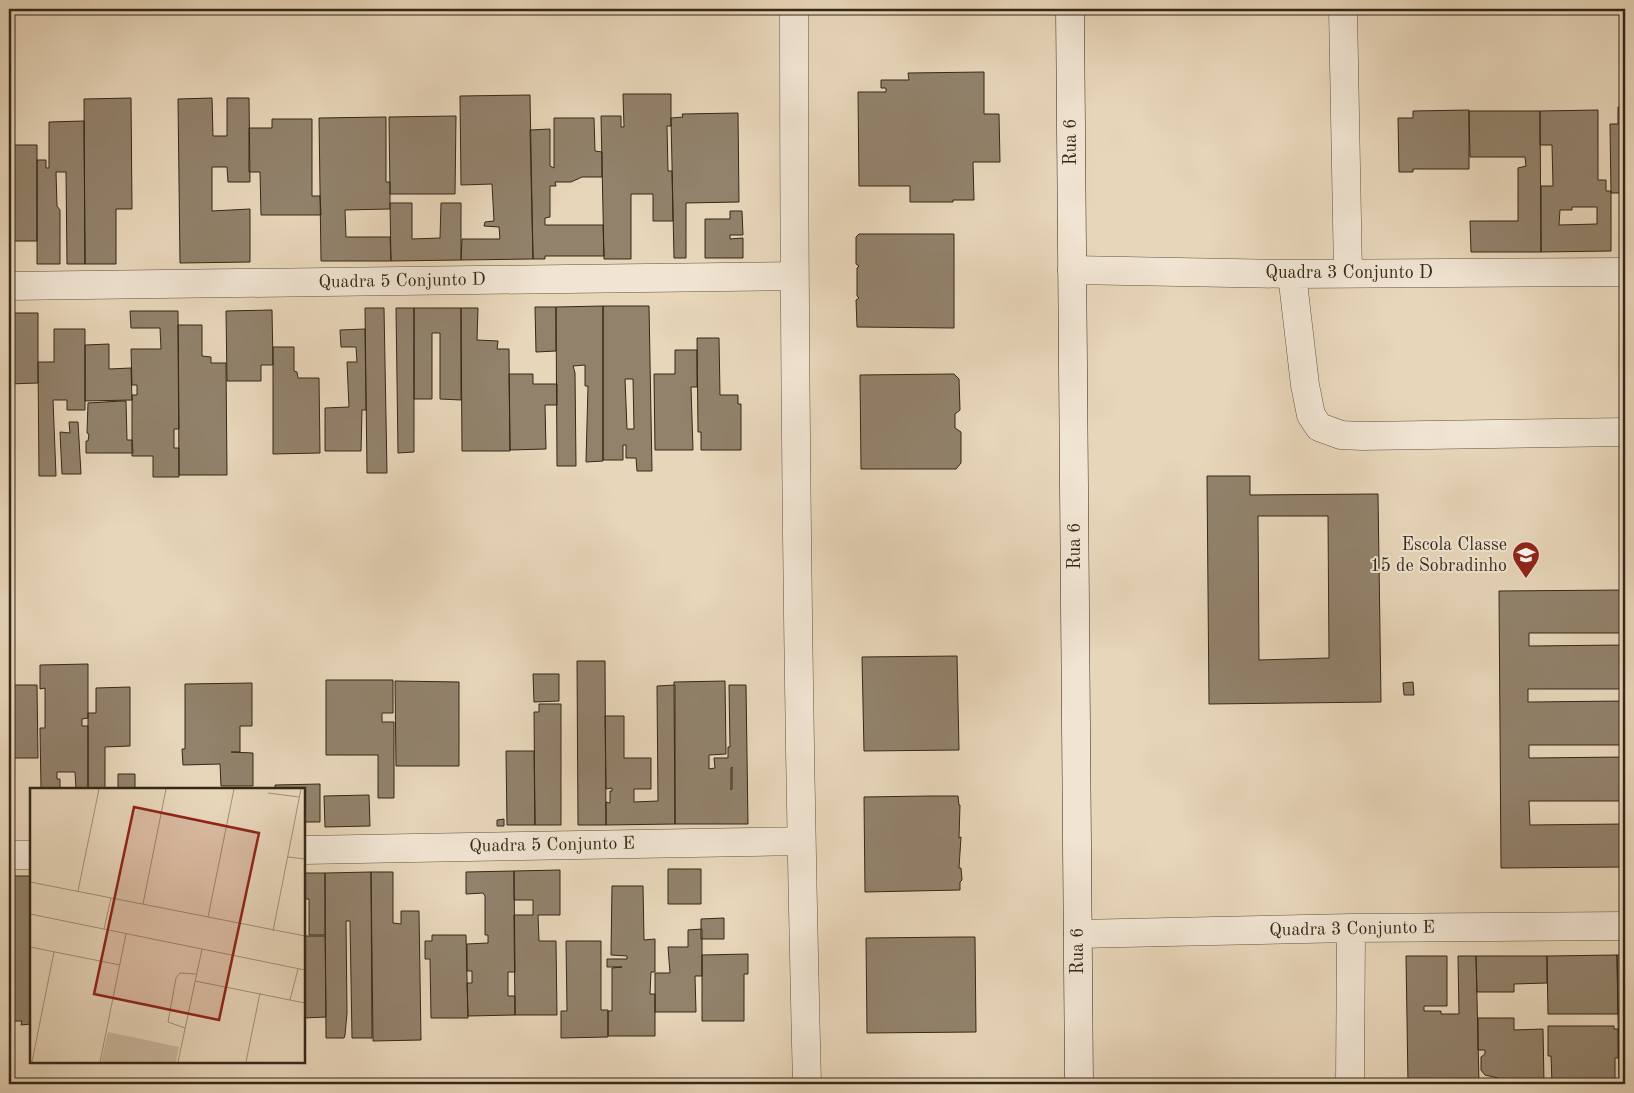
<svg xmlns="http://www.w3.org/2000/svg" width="1634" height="1093" font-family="'Old Standard TT',serif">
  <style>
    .building { fill: #92826c; stroke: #352818; fill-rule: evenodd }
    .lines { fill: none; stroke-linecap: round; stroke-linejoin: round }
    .street-casing { stroke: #625440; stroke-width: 29 }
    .secondary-casing { stroke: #352818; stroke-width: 29 }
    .street { stroke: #f0e4d2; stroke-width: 28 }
    .secondary { stroke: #f0e4d2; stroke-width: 28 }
    .labels { text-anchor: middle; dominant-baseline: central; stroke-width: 4; stroke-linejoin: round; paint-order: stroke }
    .street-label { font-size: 18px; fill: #352818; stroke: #f0e4d2 }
    .poi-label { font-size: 18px; fill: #352818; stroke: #f0e4d2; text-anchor: end }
    .inset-road { fill: none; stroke: #a09079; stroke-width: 1 }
    .view { fill: #8f2418; fill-opacity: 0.15; stroke: #8f2418; stroke-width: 2.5 }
    .inset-edge { fill: none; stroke: #352818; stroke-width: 2.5 }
  </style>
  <rect width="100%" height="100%" fill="#e8d6ba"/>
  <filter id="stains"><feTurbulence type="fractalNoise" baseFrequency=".004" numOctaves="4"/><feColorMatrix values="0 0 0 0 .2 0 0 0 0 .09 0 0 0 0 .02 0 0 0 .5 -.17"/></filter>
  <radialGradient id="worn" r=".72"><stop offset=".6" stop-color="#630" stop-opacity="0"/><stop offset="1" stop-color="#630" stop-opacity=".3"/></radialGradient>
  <path class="building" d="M984 72V114H999L1000 162H973L974 200H953V202H910V186H859L858 92H886V88H881V80H909L908 73Z
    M623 94H671V126H667L668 171H672L673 221H653V194H631V259H604L601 116H621V127H624Z
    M530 95 533 259 461 260 462 239H500L499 227 484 226 485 222 494 221 492 184 461 185 460 96Z
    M131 98 132 209H116V264H85L84 99Z
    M212 98 213 136H227V98H249L250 182H228L227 167H212V211L250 209V262L180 263 178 99Z
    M1618 107H1625V193H1611L1610 124H1618Z
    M1469 110V169H1413V172H1399L1398 118H1413V111Z
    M1598 110V180H1606V191H1611V251L1541 252V186H1553L1552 145H1540V111ZM1572 207H1597V224L1559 225 1560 210H1572Z
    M1469 111H1540L1541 252H1471L1470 221H1518V168L1526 166 1525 157H1470Z
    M738 113 739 202 686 203V258H674L671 118 683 117 682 114Z
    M456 116 455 194H390L389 117Z
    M386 117V182H390V209L345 210 346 237H390L391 261H321L319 118Z
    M554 118H594L595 151 602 152V177H582L571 182H555L556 186H550V217L545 218V225H603L604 256H545V259H533L530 130 550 129V166L554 168Z
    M272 119H312V196H320L321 215H261L260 172H249V128H272Z
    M84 121 85 264H67L66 172H56L57 206 60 210V264H37V160H46V168H49V122Z
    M9 145H37V241H9Z
    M390 203H412V239L440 238 441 203H461V260L391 261Z
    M730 211H742L743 235H730V239L743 238V258H705V219H730Z
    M859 234H954V328L857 327 856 300 859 298 857 296V268L859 266 856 264V237Z
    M603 306H649L652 471H637L636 458H626V445H623V460H603ZM625 379H633L634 429H627Z
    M603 306V461L586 462 588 386H585V365L573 366 575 373 576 466H557L556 307Z
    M535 307H556V351L536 352Z
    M365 308H384L387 473H367Z
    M396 308H414V452L398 453Z
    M414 308H461V400L440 399V333H432V399H414Z
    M461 308H478L477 340 498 341 497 349H509L510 451H462Z
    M272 310 273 365H261V381H227L226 311Z
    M130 311H178L179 429H174V448H179V477H153V456H132V395H137V385H132L131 349H161L160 328H131Z
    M9 313H38V383L9 384Z
    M178 325H202V356L211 357V363H226L227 475H179Z
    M54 329H85V410H67V400H53L56 476H39L38 362H54Z
    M365 329 366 410H362L361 451H325V408L349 407 347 362H357L356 347H341L340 330Z
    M697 338H719L720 395H738V404H741V450H701V432H698Z
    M109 344V369L131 368 132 400 85 401V345Z
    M273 347H294V371L297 372 298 378H319L320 453 273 454Z
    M675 350H697V387H691L693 450H655L654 374H675Z
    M509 374H533V384H557V405H545L546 449 510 450Z
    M954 374 959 379 960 410 955 414V428L961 432V463L956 469H861L860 375Z
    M121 401H126L127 440H132L133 453H86V441H88L89 434 87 433 88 403Z
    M69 422H78L81 474H62L60 432 70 433Z
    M1207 476H1250V495L1378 494 1381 702 1209 704ZM1258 516H1328L1329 658 1259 660Z
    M1625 590V633H1529V646L1625 645V689H1528V702L1625 701V745H1529V758L1625 757V801H1529L1530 825 1625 824V867L1501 868 1499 591Z
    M957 656 959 750 864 751 862 657Z
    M577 661H605L606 825H578Z
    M88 664V718L82 719V726H88V789H76L75 772H57V779H60V789H41L40 728H45V688L40 689V665Z
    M533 674H559V701L534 702Z
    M326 680H393V713H382V722H394V798H378V755H326Z
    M395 681 459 682V766H396Z
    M725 681 726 754 709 755V769L715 768 714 758H728V747H730L729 685H746L748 824H675L674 682ZM732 767V789L731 790V768Z
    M1413 682 1414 695H1404L1403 683Z
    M252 683V726H240V752H231L253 753V786H221L220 764 183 765 182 749H185V684Z
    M9 685H37L38 758H9Z
    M675 685V824L606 825V802L610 803V791H612V788L606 789 605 716H624V758H651V789H634V802L658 801 657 686Z
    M130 687V746L105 747V789H88V713H96V688Z
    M539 704H561V825H535L534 712H539Z
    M506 751H534L535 825H507Z
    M118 774H135V789H113H118Z
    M320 784V822H304V789H275V785Z
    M369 795 370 826 325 827 324 796Z
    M929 796H958L959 805H960L959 838 961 837 959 868H961L962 880 960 882V890L865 892 864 797Z
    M504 819V826H497V820Z
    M668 869H701V904H668Z
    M560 870V915H538L539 941H556L557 1015H515L514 915H533V900H514V871Z
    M514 871 515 972H508V996H515V1015L468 1016 467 983H472V971H467V944L488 943V935H485V896L483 893 466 894V872Z
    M371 872 372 1038H352L350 921H346L347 1013 345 1035 344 1038H326L325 873Z
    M371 872H393V923L401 924V911H419L421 1040 373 1041Z
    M304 873H325V935H309V899H304Z
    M9 876H31V1024L21 1025 22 1021H9V924H13V917H9Z
    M612 886H643L644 940 655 939V972H651L650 994H655V1036H608V1011H612V968L622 967H607V959H627V956L611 955Z
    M724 918V939H701V919Z
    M702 929V976H695L696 1012H655V973H670L668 947H688V930Z
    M432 935H466L468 1018H431L430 959H425V941H432Z
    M304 936H325L326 1017 304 1018Z
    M960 937H975L976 1032 867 1033 866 938Z
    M566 941H601V1010H608V1037L561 1038V1011H567Z
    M748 954V974H744V1021H702V955Z
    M1617 955H1625V1084H1619Z
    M1617 955 1618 1014H1548L1547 956Z
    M1406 956H1447V1006H1424V1011H1441V1014H1459L1458 956H1476L1479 1084H1408Z
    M1476 956H1547V983L1514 984V992H1477Z
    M1478 1018H1514V1030L1543 1029 1544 1084H1488L1498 1078 1485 1075 1481 1070V1057L1485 1054V1050H1478Z
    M1548 1026H1614V1029H1618V1058H1615V1084H1552L1551 1056H1548Z"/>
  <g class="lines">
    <g class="street-casing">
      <path id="street" d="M794 9C794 367 798 726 807 1084
        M1343 9 1348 273
        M1072 270 1292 274 1625 272
        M1292 274 1305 385 1311 415 1319 427 1341 435 1362 436 1625 432
        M9 286 794 276
        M304 850 801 841
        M9 855H31
        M1078 934 1351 928 1625 926
        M1350 1084 1351 928"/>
    </g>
    <g class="secondary-casing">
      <path id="secondary" d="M1070 9 1079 1084"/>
    </g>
    <use href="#street" class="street"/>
    <use href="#secondary" class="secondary"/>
  </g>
  <defs>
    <g id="school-pin" transform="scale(1.4375)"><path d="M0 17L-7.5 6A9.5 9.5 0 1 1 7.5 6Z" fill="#8f2418" stroke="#f0e4d2"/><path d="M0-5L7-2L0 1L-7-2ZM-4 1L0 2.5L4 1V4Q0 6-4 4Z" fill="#fff"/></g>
  </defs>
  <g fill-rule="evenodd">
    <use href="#school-pin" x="1526" y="555"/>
  </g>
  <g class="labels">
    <g class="street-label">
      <text transform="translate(1071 142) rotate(-90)">Rua 6</text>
      <text x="1349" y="273">Quadra 3 Conjunto D</text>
      <text transform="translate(402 281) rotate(-1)">Quadra 5 Conjunto D</text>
      <text transform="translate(1075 546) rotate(-90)">Rua 6</text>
      <text transform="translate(552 845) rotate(-1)">Quadra 5 Conjunto E</text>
      <text transform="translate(1352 929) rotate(-1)">Quadra 3 Conjunto E</text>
      <text transform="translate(1078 951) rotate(-90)">Rua 6</text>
    </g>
    <g class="poi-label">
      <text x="1507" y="545">Escola Classe<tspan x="1507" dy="21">15 de Sobradinho</tspan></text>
    </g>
  </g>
  <g transform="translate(30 788)">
    <rect width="275" height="275" fill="#e8d6ba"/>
    <path d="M78 244 149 259 146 274H71Z" fill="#cab89e"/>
    <path class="inset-road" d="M238 5 269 9M258 69 275 71M0 94 275 148M48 103 69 1M113 116 136 1M0 126 275 182M178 129 204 1M74 141 81 110M243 143 271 1M0 159 90 177M202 168 210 136M165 193 275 215M260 212 268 181M155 240 138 234 146 190 150 185 166 186M2 274 24 164M70 274 96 146M148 274 172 161M216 274 230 205"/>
    <path class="view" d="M104 19 229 45 189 232 64 206Z"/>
    <rect width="275" height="275" class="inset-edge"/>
  </g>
  <rect width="1634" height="1093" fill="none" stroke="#e8d6ba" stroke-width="30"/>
  <rect x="10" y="10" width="1614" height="1073" fill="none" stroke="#352818" stroke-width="2.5"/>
  <rect x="15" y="15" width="1604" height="1063" fill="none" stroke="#352818"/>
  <rect width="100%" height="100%" filter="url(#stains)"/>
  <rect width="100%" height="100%" fill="url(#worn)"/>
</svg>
